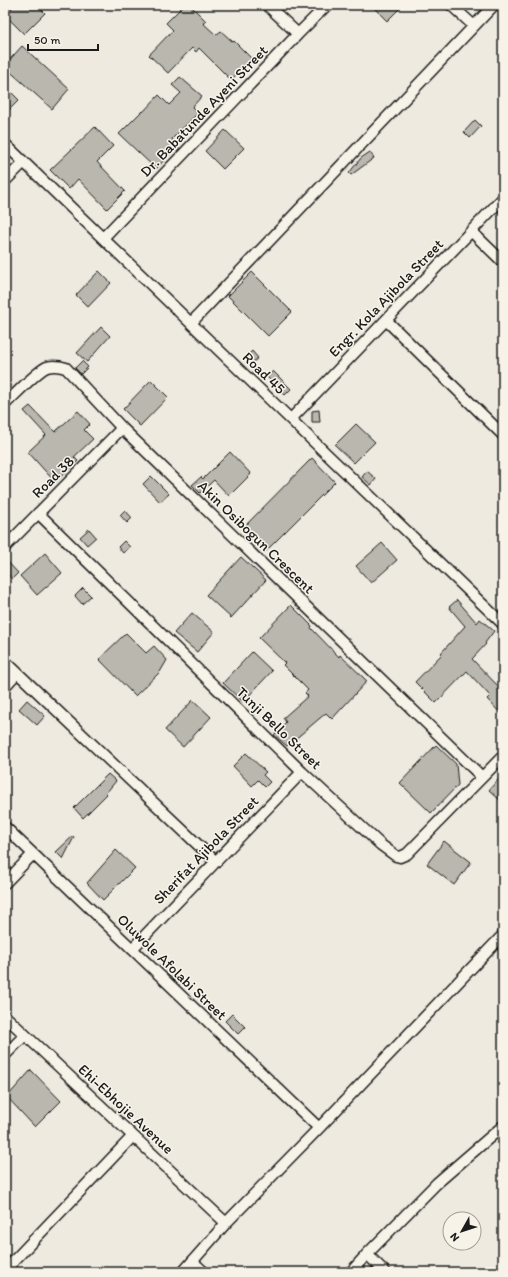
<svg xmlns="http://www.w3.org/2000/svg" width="508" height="1277" font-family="Itim,sans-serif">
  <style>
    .building { fill: #bab7af; stroke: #1c1c1c }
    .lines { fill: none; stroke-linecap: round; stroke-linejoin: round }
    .minor-casing { stroke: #1c1c1c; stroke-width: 13 }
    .minor { stroke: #f7f3e8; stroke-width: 10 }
    .labels { text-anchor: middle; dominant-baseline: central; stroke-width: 3; stroke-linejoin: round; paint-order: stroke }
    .street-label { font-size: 15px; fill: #1c1c1c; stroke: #f7f3e8 }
  </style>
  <rect width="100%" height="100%" fill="#eeeae0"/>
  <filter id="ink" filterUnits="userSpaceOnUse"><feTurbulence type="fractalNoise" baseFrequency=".025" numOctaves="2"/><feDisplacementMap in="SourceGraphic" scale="8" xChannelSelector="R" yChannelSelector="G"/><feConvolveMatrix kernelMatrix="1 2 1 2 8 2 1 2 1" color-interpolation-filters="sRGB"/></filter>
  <g filter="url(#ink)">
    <path class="building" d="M15 5H37L45 13 24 34 5 15Z
      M184 5H190L206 21 203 23 216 35 221 31 233 42 234 41 252 59 231 80 199 48 196 52 192 48 168 73 149 55 173 30 166 23Z
      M371 5H403L387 21Z
      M22 46 69 89 52 109 5 67V65Z
      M180 77 202 96 192 107 198 113 172 139 178 145 156 169 119 134 142 111 143 112 159 95 169 105 181 93 172 85Z
      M5 86 19 100 5 114Z
      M475 120 481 126 470 138 464 132Z
      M95 127 113 146 97 162 125 191 107 209 78 179 69 189 50 170Z
      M225 130 244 148 223 169 205 151Z
      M370 152 374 158 351 175 349 173 361 158Z
      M99 271 111 283 88 307 76 295Z
      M252 272 292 312 268 336 228 296Z
      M101 327 110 336 87 362 77 353Z
      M252 351 258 358 252 363 246 357Z
      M82 361 88 367 81 374 75 368Z
      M273 371 291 389 285 395 267 377Z
      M151 380 168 397 140 426 123 409Z
      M30 406 55 432 78 411 90 424 84 430 93 439 74 457 78 461 55 482 28 452 46 435 24 411Z
      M319 410 320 422H312V411Z
      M356 424 375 442 354 463 335 445Z
      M230 452 251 474 229 496 214 480 200 493 192 485 201 477 203 479Z
      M312 458 335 482 265 552 242 529Z
      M367 471 376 479 371 485 362 477Z
      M151 476 169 494 160 502 143 484Z
      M125 510 132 518 127 523 120 515Z
      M89 529 96 537 87 545 80 537Z
      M124 541 130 547 123 553 118 547Z
      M382 543 397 560 371 583 356 566Z
      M45 553 62 573 37 595 20 576Z
      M241 557 266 580 231 618 206 595Z
      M5 559 18 573 12 579 5 571Z
      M83 588 91 596 82 604 75 596Z
      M457 600 477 623 480 619 494 631 485 643 486 644 472 659 498 686 503 681V716L487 699 490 696 467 671 436 703 415 682 442 654 441 653 465 626 449 607Z
      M291 605 312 626 311 628 339 657 340 655 367 681 332 719 326 713 287 746 274 735 286 722 283 718 308 696 305 693 308 690 283 665 285 663 259 638Z
      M192 613 214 632 197 652 174 633Z
      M126 633 146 653 154 646 167 660 160 672 135 696 99 659Z
      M252 652 272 671 243 702 223 683Z
      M27 700 45 716 37 725 19 709Z
      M193 700 211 717 183 747 165 730Z
      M436 745 456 764 458 785 431 813 400 783Z
      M246 753 266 772 263 775 270 782 265 787 258 780 252 786 233 766Z
      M108 774 116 781 106 793 107 794 83 818 74 808Z
      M503 774V803L489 790Z
      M73 836 74 837 63 859 56 852Z
      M444 841 471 862 454 885 427 864Z
      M116 850 135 868 103 900 87 883Z
      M232 1014 245 1027 238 1034 225 1021Z
      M31 1070 61 1101 35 1127 7 1097Z"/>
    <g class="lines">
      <g class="minor-casing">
        <path id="minor" d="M267 5 298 34
          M451 5 474 26
          M5 144 503 624
          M5 181 24 162
          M471 231 503 262
          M103 238 298 34 327 5
          M386 320 503 435
          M191 323 494 5
          M5 404C14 396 38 370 47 367 53 365 60 366 66 368L122 428 482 777
          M291 419 503 198
          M38 513 302 772 381 845 396 856 400 857 407 854 503 756
          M5 547 122 428
          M5 661 216 862
          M5 686 17 673
          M5 827 319 1128
          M5 883 33 854
          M132 949 302 772
          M5 1016 226 1223
          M5 1055 25 1035
          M367 1254 437 1183 503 1126
          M193 1262 204 1272
          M5 1270 133 1136
          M183 1272 226 1223 319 1128 503 935
          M351 1272 367 1254 385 1272"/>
      </g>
      <use href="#minor" class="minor"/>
    </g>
  </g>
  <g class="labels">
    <g class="street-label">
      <text transform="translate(204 111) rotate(-46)">Dr. Babatunde Ayeni Street</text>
      <text transform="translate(386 298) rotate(-46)">Engr. Kola Ajibola Street</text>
      <text transform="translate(264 373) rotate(44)">Road 45</text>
      <text transform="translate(53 477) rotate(-45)">Road 38</text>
      <text transform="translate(256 537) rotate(44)">Akin Osibogun Crescent</text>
      <text transform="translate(279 728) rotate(44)">Tunji Bello Street</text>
      <text transform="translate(206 850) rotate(-46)">Sherifat Ajibola Street</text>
      <text transform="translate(172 967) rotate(44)">Oluwole Afolabi Street</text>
      <text transform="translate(126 1109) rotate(43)">Ehi-Ebhojie Avenue</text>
    </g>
  </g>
  <rect width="508" height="1277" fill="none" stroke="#f7f3e8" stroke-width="20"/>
  <rect x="10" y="10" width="488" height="1257" fill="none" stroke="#1c1c1c" stroke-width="1.5" filter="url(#ink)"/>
  <g transform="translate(462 1231) rotate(231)"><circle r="19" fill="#f7f3e8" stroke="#9f9d96"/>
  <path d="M0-3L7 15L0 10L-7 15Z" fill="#1c1c1c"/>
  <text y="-6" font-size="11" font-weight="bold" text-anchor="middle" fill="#1c1c1c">N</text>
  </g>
  <path d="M28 44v6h70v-6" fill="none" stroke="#1c1c1c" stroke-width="2"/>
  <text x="34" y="44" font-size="12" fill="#1c1c1c" stroke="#f7f3e8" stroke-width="3" paint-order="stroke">50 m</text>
</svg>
